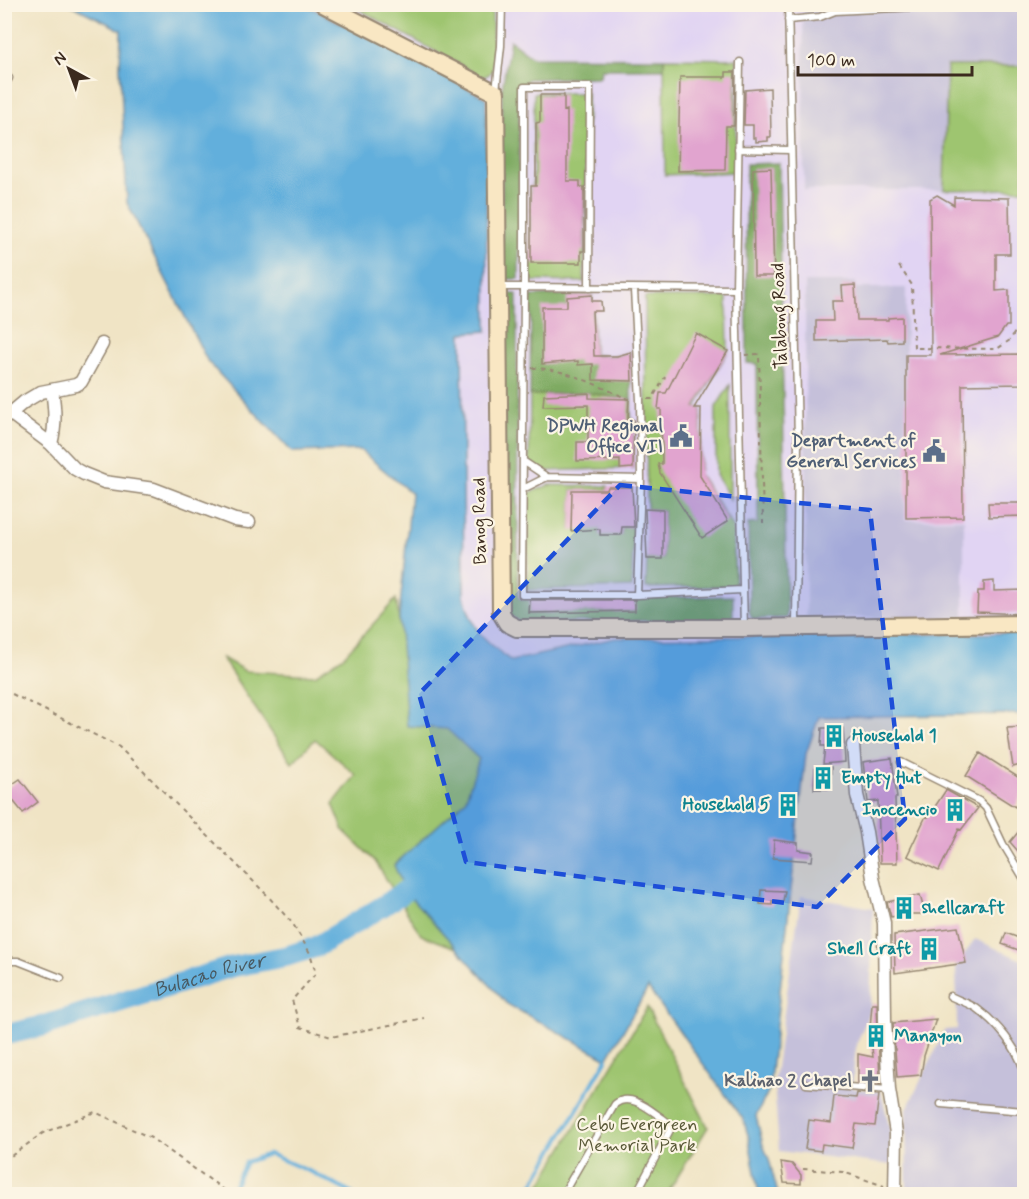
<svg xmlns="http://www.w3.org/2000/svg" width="1029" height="1199" font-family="Mynerve,sans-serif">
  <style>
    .built { fill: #e1d4f3 }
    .industrial { fill: #c5c0da }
    .green { fill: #9ec570; stroke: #6c7847; stroke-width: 1.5 }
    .forest { fill: #7eaa62; stroke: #5c6a40; stroke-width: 1.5 }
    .water { fill: #62afdc; stroke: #4e6c7d; stroke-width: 1.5 }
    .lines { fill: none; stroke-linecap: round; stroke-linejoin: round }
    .stream { stroke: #62afdc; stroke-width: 4 }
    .river { stroke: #62afdc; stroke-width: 21 }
    .building { fill: #e1a4cf }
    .lane-casing { stroke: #968772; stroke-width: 9 }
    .street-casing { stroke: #968772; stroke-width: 15 }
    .secondary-casing { stroke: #968772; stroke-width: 20 }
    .path { stroke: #968772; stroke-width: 2; stroke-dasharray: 4.5 4.5; stroke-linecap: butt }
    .lane { stroke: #fff; stroke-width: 6 }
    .street { stroke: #fff; stroke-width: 12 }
    .secondary { stroke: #f9e7c3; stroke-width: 16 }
    .marked { fill: #1d4ed8; fill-opacity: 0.2; stroke: #1d4ed8; stroke-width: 4.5; stroke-dasharray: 12 8; stroke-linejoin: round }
    .labels { text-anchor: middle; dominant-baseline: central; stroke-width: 4.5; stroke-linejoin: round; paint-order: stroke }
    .street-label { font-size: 18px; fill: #3b2a1e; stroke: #fcf5e5 }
    .service-label { font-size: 18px; font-weight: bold; fill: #4e5e75; stroke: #fcf5e5; text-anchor: end }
    .culture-label { font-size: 18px; font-weight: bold; fill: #0d838f; stroke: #fcf5e5; text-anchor: start }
    .worship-label { font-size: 18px; font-weight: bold; fill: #5b616d; stroke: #fcf5e5; text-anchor: end }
    .park-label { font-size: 18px; fill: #595837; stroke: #fcf5e5 }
    .water-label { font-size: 20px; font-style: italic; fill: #495960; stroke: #fcf5e5 }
  </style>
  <rect width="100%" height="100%" fill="#fcf5e5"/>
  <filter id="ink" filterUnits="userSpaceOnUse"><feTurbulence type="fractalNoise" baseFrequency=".0167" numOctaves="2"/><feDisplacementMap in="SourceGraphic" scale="12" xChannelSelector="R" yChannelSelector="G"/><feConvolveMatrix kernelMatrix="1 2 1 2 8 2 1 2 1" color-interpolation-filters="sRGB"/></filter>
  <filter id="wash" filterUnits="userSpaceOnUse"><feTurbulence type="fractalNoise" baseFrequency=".008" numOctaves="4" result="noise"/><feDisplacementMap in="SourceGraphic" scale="24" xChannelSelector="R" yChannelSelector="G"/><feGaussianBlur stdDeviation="1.35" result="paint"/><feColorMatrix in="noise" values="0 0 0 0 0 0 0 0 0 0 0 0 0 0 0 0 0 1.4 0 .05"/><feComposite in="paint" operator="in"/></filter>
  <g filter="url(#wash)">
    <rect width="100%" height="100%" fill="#f0e4c5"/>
    <path class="built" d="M304 5H1024V633L615 638 511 661 491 645 477 633 467 611 464 595 462 333 487 330V98Z"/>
    <path class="industrial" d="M803 5H1024V66H947L944 190H804Z
      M805 282H856V288H906L905 520 964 519V618L806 617Z
      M801 896 873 908 870 1010 856 1046 852 1088 881 1091 890 1130 892 1165 779 1151 774 1081Z
      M975 939 1024 961V1194H907L906 1111 945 1030 957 1029 956 966Z"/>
    <path class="green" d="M351 5H492L493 70 488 75 482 77Z
      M664 58 737 59 735 172 665 175Z
      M947 66H1024V189L944 190Z
      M534 93H587L584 282 531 281V186H533Z
      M645 297H727L728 351 695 408H701L700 469 695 468 733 527 735 586 646 588 647 559H663V510L647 509Z
      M730 385V499L716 475V407Z
      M589 393 631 400V420H634L633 468 544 471 529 462 530 395Z
      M549 485 608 486 607 490H572L571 530 600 527V535H621L622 527H633L632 587 527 590 529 493Z
      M396 599 411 711 480 739 495 963 421 935 375 861 344 831 333 804 356 775 315 739 292 763 221 657 245 671 315 675 344 656Z
      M647 1007 708 1127 667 1194H535Z"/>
    <path class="forest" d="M510 40 532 57 664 58V69H601L600 77 528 79 519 90V279H502V89Z
      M779 163 787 618 753 619 749 613 748 524 758 523 757 364 747 363 746 164Z
      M502 294H517L518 597 521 600H530V613L634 611 635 598 733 596V619L521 623 510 615 506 606Z
      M592 294 594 355 617 356 631 352V400L589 393 530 395 531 296Z"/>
    <path class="water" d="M71 5H306L486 98 487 331 462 333 464 595C472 632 483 638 511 661L615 638 1024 633V714L819 717 806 754 769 1090 756 1116 763 1145 769 1159 778 1194H759L748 1135 743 1119 648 988 607 1059 507 1004 405 891 394 865 465 801 479 759 447 729 407 726 399 617 411 493 360 450 292 452 208 362 127 203 120 67 121 30Z"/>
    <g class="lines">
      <path class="stream" d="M230 1194 246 1162 269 1154 313 1173 353 1194
        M527 1194 607 1059"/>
      <path class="river" id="s1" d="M4 1035 43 1026 231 967 287 956 316 947 383 906 405 891"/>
    </g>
    <g id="blocks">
      <path class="building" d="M726 72H735L734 126H726L725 170 678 171 680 77H726Z
        M770 88 771 137H768V141L756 142V138H753V125H744L745 90Z
        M540 95H564V111L567 110V181H580V187H584V251H581V263H531V186H536V123L540 122Z
        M771 168 774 276H754L753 169Z
        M937 195 954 205V197L1009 198 1010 254H996V291L1009 290V326H1006L998 337 940 355 1024 354V384L962 385 963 517 906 518V355H931L930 199Z
        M855 285 857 320H888V318L902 317V341L888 342 887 339 816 341V321H833L832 301H843L842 286Z
        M592 295V301H601L602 311H592L594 356H617L631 352 632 381 593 380V364L578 365V361L542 364V307H567V297Z
        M696 333 728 351 694 408H701L700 476 728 521 702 538 660 473 658 464H662L661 409H658L660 393H666Z
        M589 393V398L629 399 628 420H634L633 468 620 469V460L577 461V442H588V405L543 406 544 395Z
        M608 487H632L634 527H622L621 535H600V529L571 531 572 490H607Z
        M988 503H1024V516L989 517Z
        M645 509 663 510V559H647Z
        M994 581V591L1024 590V614L977 612 978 591H984V582Z
        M530 600H635V611L529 613Z
        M1024 727V764L1013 767 1007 728Z
        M822 728H843L845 762 823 764 825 746H821Z
        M980 753 1024 781V792L1015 807 966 776Z
        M892 758 897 798H895L897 863H880L878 801 868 802 863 762Z
        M815 767H831V789H814Z
        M20 779 38 802 23 813 11 798 4 802V790Z
        M946 790 978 808 961 830 959 829 939 871 907 856 926 816 928 817Z
        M1024 825V858L1010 842Z
        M774 840 798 843V850L813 852 812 861 773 858Z
        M761 890 785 891 783 901H772V905L760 904Z
        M920 895 925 914H909L891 917 887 902Z
        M958 927 966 963 895 973 894 935Z
        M1006 933 1024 940V952L1002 944Z
        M872 1004H877L880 1084 858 1082V1054L873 1057 870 1028Z
        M936 1019 924 1056 921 1075 897 1077 893 1023Z
        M857 1093 879 1095 875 1126 856 1124 852 1148 822 1144 821 1151 805 1149 809 1120 831 1123 834 1096 856 1098Z
        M781 1162 792 1164 801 1175V1184L784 1183Z"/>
    </g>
  </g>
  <g filter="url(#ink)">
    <use href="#blocks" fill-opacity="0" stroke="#968772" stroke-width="1.5"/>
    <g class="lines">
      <g class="lane-casing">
        <path id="lane" d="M788 4 798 440 796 625
          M788 20 820 17 835 11 976 4
          M740 62 736 289 744 628
          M4 86 9 78
          M496 91 501 46 502 4
          M738 149 790 150
          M500 287H524V87H590L589 288
          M736 289 524 287 522 595H637L742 590
          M634 290 640 400 641 479 637 595
          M523 461 547 477
          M523 489 547 477 641 479
          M901 762 979 801 986 808 1003 844 1024 879
          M4 961H18L61 978
          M950 996C958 1000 968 1003 976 1008 997 1023 1016 1046 1024 1070
          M806 1084 889 1090
          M941 1104 1024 1111
          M563 1194 615 1104C630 1092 649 1109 662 1118L666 1121 670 1130 636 1194"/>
      </g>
      <g class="street-casing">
        <path id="street" d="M11 414 51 444 75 469 84 474 104 482 154 489 235 520 249 522
          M5 418 24 402 41 392 76 385 81 382 102 344
          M51 444C56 425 55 409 52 390
          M853 745 857 795 866 832 873 878 884 923 885 1020 889 1090 896 1133 895 1194"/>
      </g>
      <g class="secondary-casing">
        <path id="secondary" d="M323 4 496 93 501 613 507 623 517 628H744L1024 624"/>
      </g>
      <path class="path" d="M899 266 912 285 914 348 997 349 1010 340 1023 319 1022 289 1024 276
        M745 355 759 354 763 523
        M532 368C567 368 599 387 631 400
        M648 399H652L665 377
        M4 690 119 747 266 894 293 924 310 953 316 973 292 1000 300 1027 331 1037 424 1018
        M4 1161 43 1133 95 1112 151 1138 230 1194
        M803 1169 843 1172 884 1186"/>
      <use href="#lane" class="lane"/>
      <use href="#street" class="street"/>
      <use href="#secondary" class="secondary"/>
    </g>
  </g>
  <path class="marked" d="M620 485 870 510 905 819 817 907 466 862 419 694Z"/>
  <defs>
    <g id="civic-bare" transform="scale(1.8)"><path d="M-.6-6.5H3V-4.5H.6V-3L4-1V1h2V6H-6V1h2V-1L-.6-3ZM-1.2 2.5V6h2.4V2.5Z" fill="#5c6f8a" stroke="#fcf5e5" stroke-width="2.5" paint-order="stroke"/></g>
    <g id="building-bare" transform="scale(1.8)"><path d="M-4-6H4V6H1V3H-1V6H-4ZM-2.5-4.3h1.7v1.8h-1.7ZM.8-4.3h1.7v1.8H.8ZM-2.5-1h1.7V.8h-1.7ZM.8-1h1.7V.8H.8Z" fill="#0f9aa8" stroke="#fcf5e5" stroke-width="2.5" paint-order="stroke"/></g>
    <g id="church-bare" transform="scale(1.8)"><path d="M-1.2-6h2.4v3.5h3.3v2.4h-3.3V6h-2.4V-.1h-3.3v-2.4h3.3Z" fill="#6b7280" stroke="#fcf5e5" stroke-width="2.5" paint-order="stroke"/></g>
  </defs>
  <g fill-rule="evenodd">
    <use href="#civic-bare" x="681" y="436"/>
    <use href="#civic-bare" x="934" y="451"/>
    <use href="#building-bare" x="834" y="736"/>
    <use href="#building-bare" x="823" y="778"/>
    <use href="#building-bare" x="788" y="805"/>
    <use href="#building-bare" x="955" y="810"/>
    <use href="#building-bare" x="904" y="908"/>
    <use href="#building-bare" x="929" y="949"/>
    <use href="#building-bare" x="876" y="1036"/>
    <use href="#church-bare" x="870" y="1081"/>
  </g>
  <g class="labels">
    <g class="street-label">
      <text transform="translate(780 316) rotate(-92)">Talabong Road</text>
      <text transform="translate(480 521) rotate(-91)">Banog Road</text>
    </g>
    <g class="service-label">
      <text x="663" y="426">DPWH Regional<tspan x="663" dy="21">Office VII</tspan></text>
      <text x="916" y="441">Department of<tspan x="916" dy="21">General Services</tspan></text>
    </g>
    <g class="culture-label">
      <text x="852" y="736">Household 1</text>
      <text x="841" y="778">Empty Hut</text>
      <text x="770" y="805" text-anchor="end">Household 5</text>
      <text x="937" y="810" text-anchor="end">Inocencio</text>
      <text x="922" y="908">shellcaraft</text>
      <text x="911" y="949" text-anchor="end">Shell Craft</text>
      <text x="894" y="1036">Manayon</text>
    </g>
    <g class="worship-label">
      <text x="852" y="1081">Kalinao 2 Chapel</text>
    </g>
    <g class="park-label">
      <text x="637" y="1125">Cebu Evergreen<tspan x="637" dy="21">Memorial Park</tspan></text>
    </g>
    <g class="water-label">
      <text stroke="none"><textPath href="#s1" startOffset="214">Bulacao River</textPath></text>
    </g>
  </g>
  <rect width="1029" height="1199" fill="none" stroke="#fcf5e5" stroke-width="24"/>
  <g transform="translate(69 69) rotate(319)" stroke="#fcf5e5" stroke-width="4.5" paint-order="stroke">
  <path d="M0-4.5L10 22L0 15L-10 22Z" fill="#3b2a1e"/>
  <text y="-9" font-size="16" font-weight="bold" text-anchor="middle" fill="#3b2a1e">N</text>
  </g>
  <path d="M798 66v9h174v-9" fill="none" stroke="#3b2a1e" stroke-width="3"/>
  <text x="807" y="66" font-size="18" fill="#3b2a1e" stroke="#fcf5e5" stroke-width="4.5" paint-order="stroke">100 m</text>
</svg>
